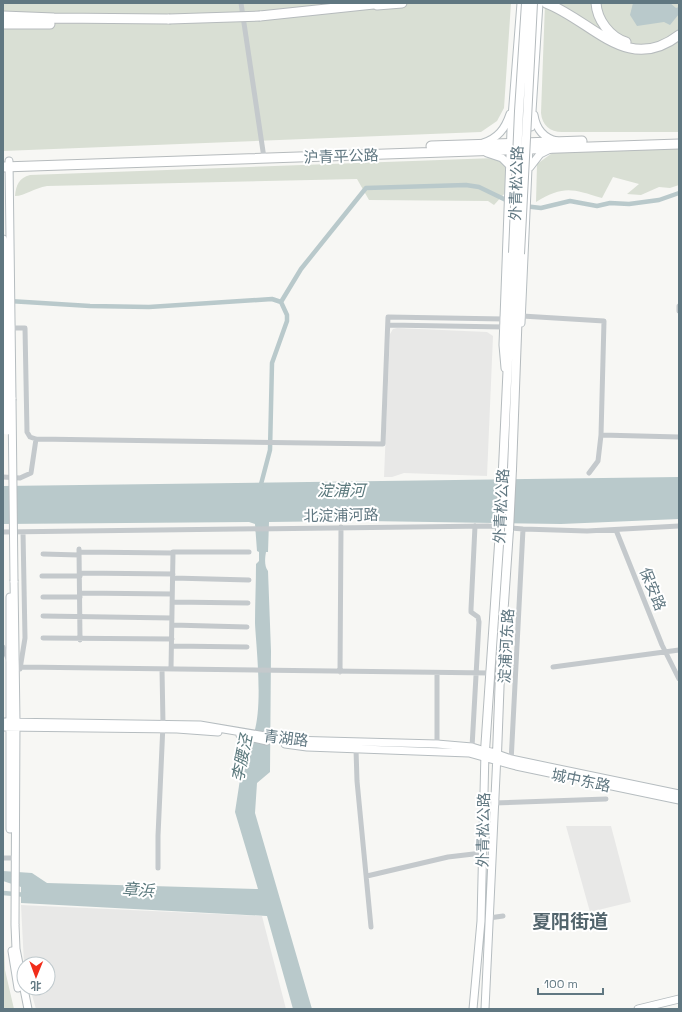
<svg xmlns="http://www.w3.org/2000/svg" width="682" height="1012" font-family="'Space Grotesk','Noto Sans SC',sans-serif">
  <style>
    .built { fill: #e8e8e7 }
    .green { fill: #d9dfd4 }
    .water { fill: #b9c9cb }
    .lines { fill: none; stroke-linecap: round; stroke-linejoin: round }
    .canal { stroke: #b9c9cb; stroke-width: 4.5 }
    .secondary-casing { stroke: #b6bdc0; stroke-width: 9 }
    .primary-casing { stroke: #b5bbbe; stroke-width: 10 }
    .highway-casing { stroke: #b6bbbd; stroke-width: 11 }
    .street { stroke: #c4c9cc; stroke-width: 5 }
    .secondary { stroke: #fff; stroke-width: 7 }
    .primary { stroke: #fff; stroke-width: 8 }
    .highway { stroke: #fff; stroke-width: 9 }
    .secondary-bridge-casing { stroke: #b6bdc0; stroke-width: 9; stroke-linecap: butt }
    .primary-bridge-casing { stroke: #b5bbbe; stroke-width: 10; stroke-linecap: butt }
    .highway-bridge-casing { stroke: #b6bbbd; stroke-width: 11; stroke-linecap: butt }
    .secondary-bridge { stroke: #fff; stroke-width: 7 }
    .primary-bridge { stroke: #fff; stroke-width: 8 }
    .highway-bridge { stroke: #fff; stroke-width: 9 }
    .labels { text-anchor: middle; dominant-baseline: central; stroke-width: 4; stroke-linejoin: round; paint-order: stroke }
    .street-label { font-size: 15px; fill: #607781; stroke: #fff }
    .water-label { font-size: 16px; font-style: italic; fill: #5a787c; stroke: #fff }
    .district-label { font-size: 19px; font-weight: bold; fill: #52646c; stroke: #fff }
  </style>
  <rect width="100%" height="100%" fill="#f7f7f4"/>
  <path class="built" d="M397 328 487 332 493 336 487 476 404 473 392 477H384L390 334 393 329Z
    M566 826H611L631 902 590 912Z
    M21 905 262 916 286 1009H36L30 988H48V964H24Z"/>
  <path class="green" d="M3 3H511L504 108 497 121 481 132 3 151Z
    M545 3H679V132H562C550 132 542 125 541 113Z
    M679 147V185L670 188 659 187 641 195 627 194 639 184 613 177 602 198C572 189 564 185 536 202L537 164 555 151Z
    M495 158 504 164 506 168 505 193 494 205 488 201 369 200 357 179 47 186C34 188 25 196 15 196 16 185 19 178 30 175Z
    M3 926 5 970 14 1009H3Z"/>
  <path class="water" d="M633 3H670L676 8 679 7V14L670 25 664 22 637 26 630 15Z
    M679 477V519L561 524 367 521V519L349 518 348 521 269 522 268 552H266C265 558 264 566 268 571L271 651 270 772 257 783 255 813 312 1009H293L267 916 21 903V887L3 881V871L32 873 47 883 258 889 235 812 245 747C267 733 256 648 255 623 255 603 256 584 256 564L259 561V552L257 551 255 524 249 522 3 524V486Z"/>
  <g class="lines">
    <path class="canal" d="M524 206 541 208 570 201 597 206 610 203 629 204 659 200 679 193
      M9 301 90 306 149 307 272 299 281 302 287 315V321L272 363 270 450 260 488
      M281 302 301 269 366 188 466 185 479 187 510 202
      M3 893 27 895"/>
    <g class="secondary-casing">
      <path id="secondary" d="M534 115C536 128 543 138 557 141
        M531 127 539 3
        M483 143C498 138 505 129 510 114
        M487 153 502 158 511 167
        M9 161 12 399
        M530 167 540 154 550 149
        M3 239 7 399
        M521 323 529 146
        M505 368 503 345 511 130 521 3
        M14 581 16 722 15 925 16 949 28 1009
        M10 597V829
        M3 722 200 725 289 740 437 744 472 747 485 751 481 921 473 1009
        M3 727 177 729 218 732
        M240 735 267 741
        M285 744 307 747 469 753 516 766 679 800
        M12 951 18 988
        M485 1009 497 754 511 759 679 794
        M638 1009 679 999"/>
    </g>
    <g class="primary-casing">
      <path id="primary" d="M503 468 513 253
        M512 469 520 254
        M500 530 485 751 497 754 501 647 509 530"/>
    </g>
    <g class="highway-casing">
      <path id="highway" d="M546 3C593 21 627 75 679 35
        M596 3C597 20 610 37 626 42
        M377 5 402 3
        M3 16 54 18 169 19
        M260 16 383 3
        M3 24H50
        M431 146 582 141
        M3 167 679 144"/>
    </g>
    <path class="street" d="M241 3 264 158
      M679 306V311
      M522 316 604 321 601 435 679 437
      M388 325 504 327
      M8 328H25L27 432 30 437 36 439 383 444 388 317 504 319
      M589 473 598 461 601 435
      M3 477 20 478 31 473 36 439
      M616 530 662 645 679 679
      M3 532 488 526 523 529 587 531 679 526
      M79 549 80 640
      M79 552 173 553
      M43 554 79 555
      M80 573 173 574
      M42 576H80
      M173 578 249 580
      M80 593 172 594
      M43 597H80
      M172 602 248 603
      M43 616 172 618
      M172 625 247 627
      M43 638 172 639
      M172 646 247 647
      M3 647 9 661
      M20 667 490 673
      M553 667 679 650
      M20 669 25 638 23 532
      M171 669 173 552H249
      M340 672 341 527
      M437 673V744
      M472 747 479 622 478 617 471 612V609L475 526
      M356 749 357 781 371 927
      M511 762 523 529
      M494 803 606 799
      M3 858H15
      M158 868V836L163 724 162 669
      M367 876 448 857 482 853
      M489 918 503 916"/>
    <use href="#secondary" class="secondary"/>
    <use href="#primary" class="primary"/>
    <use href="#highway" class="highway"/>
    <g class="secondary-bridge-casing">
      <path id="secondary-bridge" d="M7 399V431
        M12 399 14 581"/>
    </g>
    <g class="primary-bridge-casing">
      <path id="primary-bridge" d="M513 253 519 111 526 3
        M520 254 533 3
        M500 530 503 468
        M509 530 512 469"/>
    </g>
    <g class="highway-bridge-casing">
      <path id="highway-bridge" d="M169 19 260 16"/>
    </g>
    <use href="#secondary-bridge" class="secondary-bridge"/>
    <use href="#primary-bridge" class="primary-bridge"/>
    <use href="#highway-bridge" class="highway-bridge"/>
  </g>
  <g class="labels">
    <g class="street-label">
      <text transform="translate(341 156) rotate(-2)">沪青平公路</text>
      <text transform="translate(516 183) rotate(-88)">外青松公路</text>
      <text transform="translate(501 506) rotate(-87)">外青松公路</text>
      <text transform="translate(341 515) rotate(-1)">北淀浦河路</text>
      <text transform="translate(653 589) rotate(68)">保安路</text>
      <text transform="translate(506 646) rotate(-87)">淀浦河东路</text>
      <text transform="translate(286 738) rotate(7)">青湖路</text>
      <text transform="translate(581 780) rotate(12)">城中东路</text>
      <text transform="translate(483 830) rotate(-89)">外青松公路</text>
    </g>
    <g class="water-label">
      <text x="341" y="490">淀浦河</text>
      <text transform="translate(242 758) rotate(-79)">李腰泾</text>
      <text transform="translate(138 890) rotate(4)">章浜</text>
    </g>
    <g class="district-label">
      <text x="570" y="921">夏阳街道</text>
    </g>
  </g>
  <rect width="682" height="1012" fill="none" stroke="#607781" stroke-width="8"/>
  <g transform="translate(36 976) rotate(181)"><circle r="19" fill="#ffffff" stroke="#bfc9cd"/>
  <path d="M0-3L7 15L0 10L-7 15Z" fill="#f12d1a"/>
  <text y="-6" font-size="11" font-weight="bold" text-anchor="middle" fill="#607781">北</text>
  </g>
  <path d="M538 988v6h65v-6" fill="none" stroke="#607781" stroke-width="2"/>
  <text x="544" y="988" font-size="12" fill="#607781" stroke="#ffffff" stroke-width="3" paint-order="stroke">100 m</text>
</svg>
